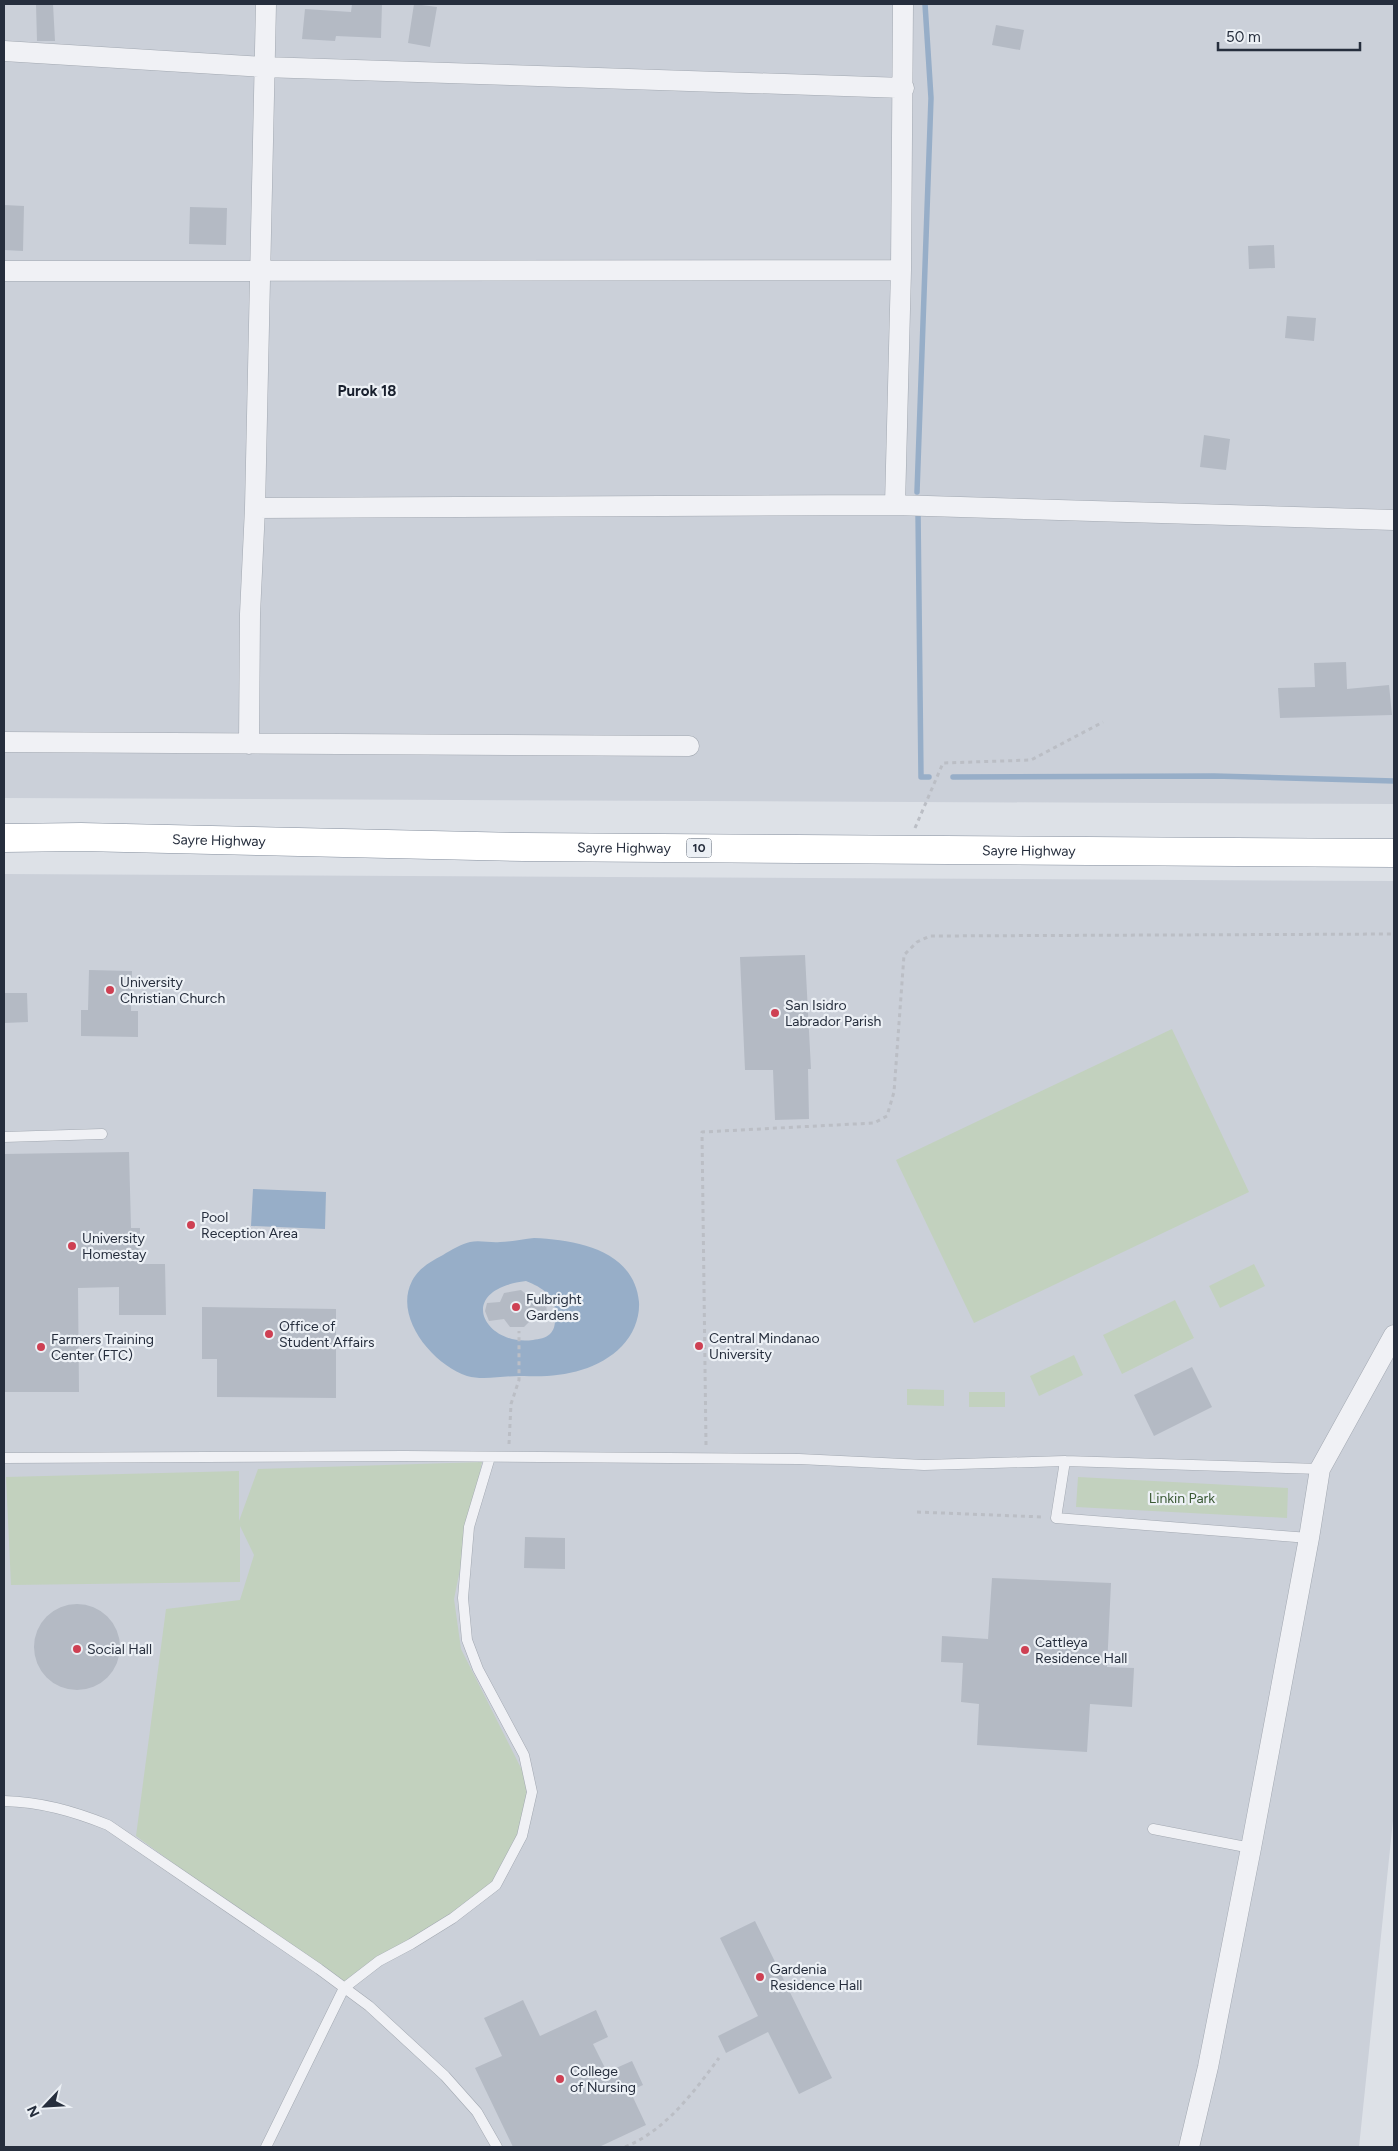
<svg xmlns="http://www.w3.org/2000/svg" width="1398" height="2151" font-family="Figtree,sans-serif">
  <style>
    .built { fill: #cbd0d9 }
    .green { fill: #c2d1be }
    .water { fill: #97aec8; fill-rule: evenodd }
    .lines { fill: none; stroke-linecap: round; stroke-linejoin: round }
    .stream { stroke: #97aec8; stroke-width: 5.5 }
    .building { fill: #b4bac4 }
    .service-casing { stroke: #a2a8b1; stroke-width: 11 }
    .minor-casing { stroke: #a2a8b1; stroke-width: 21 }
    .trunk-casing { stroke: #848e9d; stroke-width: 29 }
    .path { stroke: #bbbec5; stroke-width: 3; stroke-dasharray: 4 4; stroke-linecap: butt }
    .service { stroke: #f0f1f5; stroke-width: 10 }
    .minor { stroke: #f0f1f5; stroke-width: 20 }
    .trunk { stroke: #fff; stroke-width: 28 }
    .poi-dot { fill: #ce4053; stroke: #ecf0f5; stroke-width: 2 }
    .labels { text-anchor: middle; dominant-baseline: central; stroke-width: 4.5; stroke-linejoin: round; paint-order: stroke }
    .shield { fill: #ecf0f5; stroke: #616874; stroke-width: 1 }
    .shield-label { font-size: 12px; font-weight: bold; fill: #262e3d }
    .street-label { font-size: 14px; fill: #262e3d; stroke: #ecf0f5 }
    .poi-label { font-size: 14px; fill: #262e3d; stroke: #ecf0f5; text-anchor: start }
    .park-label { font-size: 14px; fill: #3a5934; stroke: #ecf0f5 }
    .neighbourhood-label { font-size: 15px; font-weight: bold; fill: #19202e; stroke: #ecf0f5 }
  </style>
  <rect width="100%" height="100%" fill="#dde1e7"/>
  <path class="built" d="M4 4H1394V804L4 798Z
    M4 874 1394 881V1811L1359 2147H4Z"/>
  <path class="green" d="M1172 1029 1249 1192 974 1323 896 1160Z
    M1254 1264 1265 1286 1220 1308 1209 1286Z
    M1175 1300 1194 1338 1122 1374 1103 1335Z
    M1074 1355 1083 1375 1039 1396 1030 1376Z
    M907 1389 944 1390V1406L907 1405Z
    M969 1392H1005V1407H969Z
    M482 1462 454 1599 461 1649 531 1788 522 1836 496 1885 344 1988 136 1836 166 1609 240 1600 254 1555 240 1526V1582L11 1585 6 1477 239 1471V1521L258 1469Z
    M1078 1477 1288 1488 1287 1518 1076 1507Z"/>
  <path class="water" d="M253 1189 326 1192 325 1229 251 1226Z
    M534 1238C577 1240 634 1250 639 1302 640 1318 633 1335 622 1346 597 1372 557 1378 524 1376 505 1375 485 1381 467 1376 434 1365 393 1318 412 1281 418 1269 431 1261 443 1255 451 1250 461 1244 470 1242 480 1240 490 1243 500 1242 511 1242 523 1239 534 1238ZM526 1281C544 1288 558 1298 555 1320 555 1325 554 1330 550 1334 546 1338 539 1339 533 1340 485 1347 453 1290 526 1281Z"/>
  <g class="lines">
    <path class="stream" d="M917 492 931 98 925 4
      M918 512 921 777H929
      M953 777 1214 776 1394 781"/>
  </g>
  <path class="building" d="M36 4H53L55 41H37Z
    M352 4H382L381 38 336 36 335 41 302 39 305 9 351 12Z
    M414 4 437 7 430 47 408 43Z
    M996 25 1024 30 1020 50 992 45Z
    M4 205 24 206 23 251 4 250Z
    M190 207 227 208 226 245 189 244Z
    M1274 245 1275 268 1249 269 1248 246Z
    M1287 316 1316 318 1314 341 1285 338Z
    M1204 435 1230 439 1226 470 1200 467Z
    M1346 662 1347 689 1389 685 1392 715 1280 718 1278 688 1315 687 1314 663Z
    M805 955 811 1069H808L809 1119 775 1120 773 1070H745L740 957Z
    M89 970 132 971 131 1011H138V1037L81 1036V1010H88Z
    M4 993H27L28 1022 4 1023Z
    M129 1152 131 1228H140V1264H165L166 1315H119V1287L78 1288 79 1392H4V1154Z
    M521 1290 529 1297 546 1299 547 1318 531 1320 524 1327H510L504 1319 489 1321 485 1311 487 1303 500 1302 504 1293Z
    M202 1307 336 1309V1398L217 1397V1359H202Z
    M1192 1367 1212 1407 1154 1436 1134 1395Z
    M525 1537 565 1538V1569L524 1568Z
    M992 1578 1111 1583 1107 1667 1134 1668 1132 1707 1090 1704 1087 1752 977 1745 979 1704 961 1702 963 1663 941 1662 942 1636 988 1639Z
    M34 1647a43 43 0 1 1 86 0a43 43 0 1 1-86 0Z
    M755 1921 832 2078 799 2094 768 2032 726 2053 718 2036 758 2016 720 1938Z
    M523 2000 540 2036 596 2010 608 2037 593 2044 607 2072 632 2061 643 2085 630 2091 646 2125 599 2147H513L475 2068 502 2056 484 2018Z"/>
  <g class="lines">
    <g class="service-casing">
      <path id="service" d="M4 1137 102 1134
        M4 1458 404 1456 799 1459 924 1465 1065 1461 1320 1469
        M1065 1461 1056 1518 1309 1538
        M4 1801C41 1802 73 1811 108 1825L319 1969 369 2006 445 2076 477 2112 497 2147
        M1153 1829 1251 1848
        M266 2147 344 1988 379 1961 411 1944 453 1918 496 1885 522 1836 532 1792 524 1755 478 1669 467 1640 463 1598 469 1527 490 1457"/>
    </g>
    <g class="minor-casing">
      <path id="minor" d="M4 51 263 67 904 88
        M4 271 901 270
        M895 505 901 270 903 4
        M255 508 895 505 1394 520
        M4 742 689 746
        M249 744 250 614 255 508 266 4
        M1189 2147 1208 2067 1251 1848 1309 1538 1320 1469 1394 1335"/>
    </g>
    <g class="trunk-casing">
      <g id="trunk">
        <path id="s1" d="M4 838 81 837 524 847 1394 853"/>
      </g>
    </g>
    <path class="path" d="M915 828 943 763 1031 760 1103 722
      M509 1444 511 1404 519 1380V1331
      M706 1445 702 1132 874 1123 887 1116 894 1092 904 955 917 942 930 936 1394 934
      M917 1512 1043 1517
      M625 2147C666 2130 693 2093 719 2058"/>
    <use href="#service" class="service"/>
    <use href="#minor" class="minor"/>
    <use href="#trunk" class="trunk"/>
  </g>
  <g class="poi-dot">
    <circle cx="110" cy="990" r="5"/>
    <circle cx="775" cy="1013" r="5"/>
    <circle cx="191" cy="1225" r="5"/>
    <circle cx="72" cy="1246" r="5"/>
    <circle cx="516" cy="1307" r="5"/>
    <circle cx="269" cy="1334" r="5"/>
    <circle cx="699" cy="1346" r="5"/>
    <circle cx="41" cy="1347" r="5"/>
    <circle cx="77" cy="1649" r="5"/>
    <circle cx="1025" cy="1650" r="5"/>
    <circle cx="760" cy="1977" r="5"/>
    <circle cx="560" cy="2079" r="5"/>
  </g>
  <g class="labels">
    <rect class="shield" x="686.5" y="838.5" width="25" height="19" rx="4"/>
    <g class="shield-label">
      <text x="699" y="848">10</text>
    </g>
    <g class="street-label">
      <text stroke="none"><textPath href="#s1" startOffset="215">Sayre Highway</textPath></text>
      <text stroke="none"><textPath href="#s1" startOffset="620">Sayre Highway</textPath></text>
      <text stroke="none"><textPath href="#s1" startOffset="1025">Sayre Highway</textPath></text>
    </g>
    <g class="poi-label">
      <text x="120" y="982">University<tspan x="120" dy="16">Christian Church</tspan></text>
      <text x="785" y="1005">San Isidro<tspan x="785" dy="16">Labrador Parish</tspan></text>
      <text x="201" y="1217">Pool<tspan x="201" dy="16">Reception Area</tspan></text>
      <text x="82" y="1238">University<tspan x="82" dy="16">Homestay</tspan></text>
      <text x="526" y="1299">Fulbright<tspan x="526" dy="16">Gardens</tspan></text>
      <text x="279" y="1326">Office of<tspan x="279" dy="16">Student Affairs</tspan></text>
      <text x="709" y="1338">Central Mindanao<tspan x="709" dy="16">University</tspan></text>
      <text x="51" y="1339">Farmers Training<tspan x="51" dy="16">Center (FTC)</tspan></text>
      <text x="1035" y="1642">Cattleya<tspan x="1035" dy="16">Residence Hall</tspan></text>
      <text x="87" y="1649">Social Hall</text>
      <text x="770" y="1969">Gardenia<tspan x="770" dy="16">Residence Hall</tspan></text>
      <text x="570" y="2071">College<tspan x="570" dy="16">of Nursing</tspan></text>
    </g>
    <g class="park-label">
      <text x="1182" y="1498">Linkin Park</text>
    </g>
    <g class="neighbourhood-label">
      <text x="367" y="391">Purok 18</text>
    </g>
  </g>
  <rect width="1398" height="2151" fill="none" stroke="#262e3d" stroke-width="10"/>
  <g transform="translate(45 2106) rotate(245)" stroke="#ecf0f5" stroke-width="4" paint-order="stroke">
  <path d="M0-4L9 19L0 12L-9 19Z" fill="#262e3d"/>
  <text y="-8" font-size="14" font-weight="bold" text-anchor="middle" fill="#262e3d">N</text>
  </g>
  <path d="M1218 42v8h142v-8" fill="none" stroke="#262e3d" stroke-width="2.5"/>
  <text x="1226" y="42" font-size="15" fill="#262e3d" stroke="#ecf0f5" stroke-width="4" paint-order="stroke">50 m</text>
</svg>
